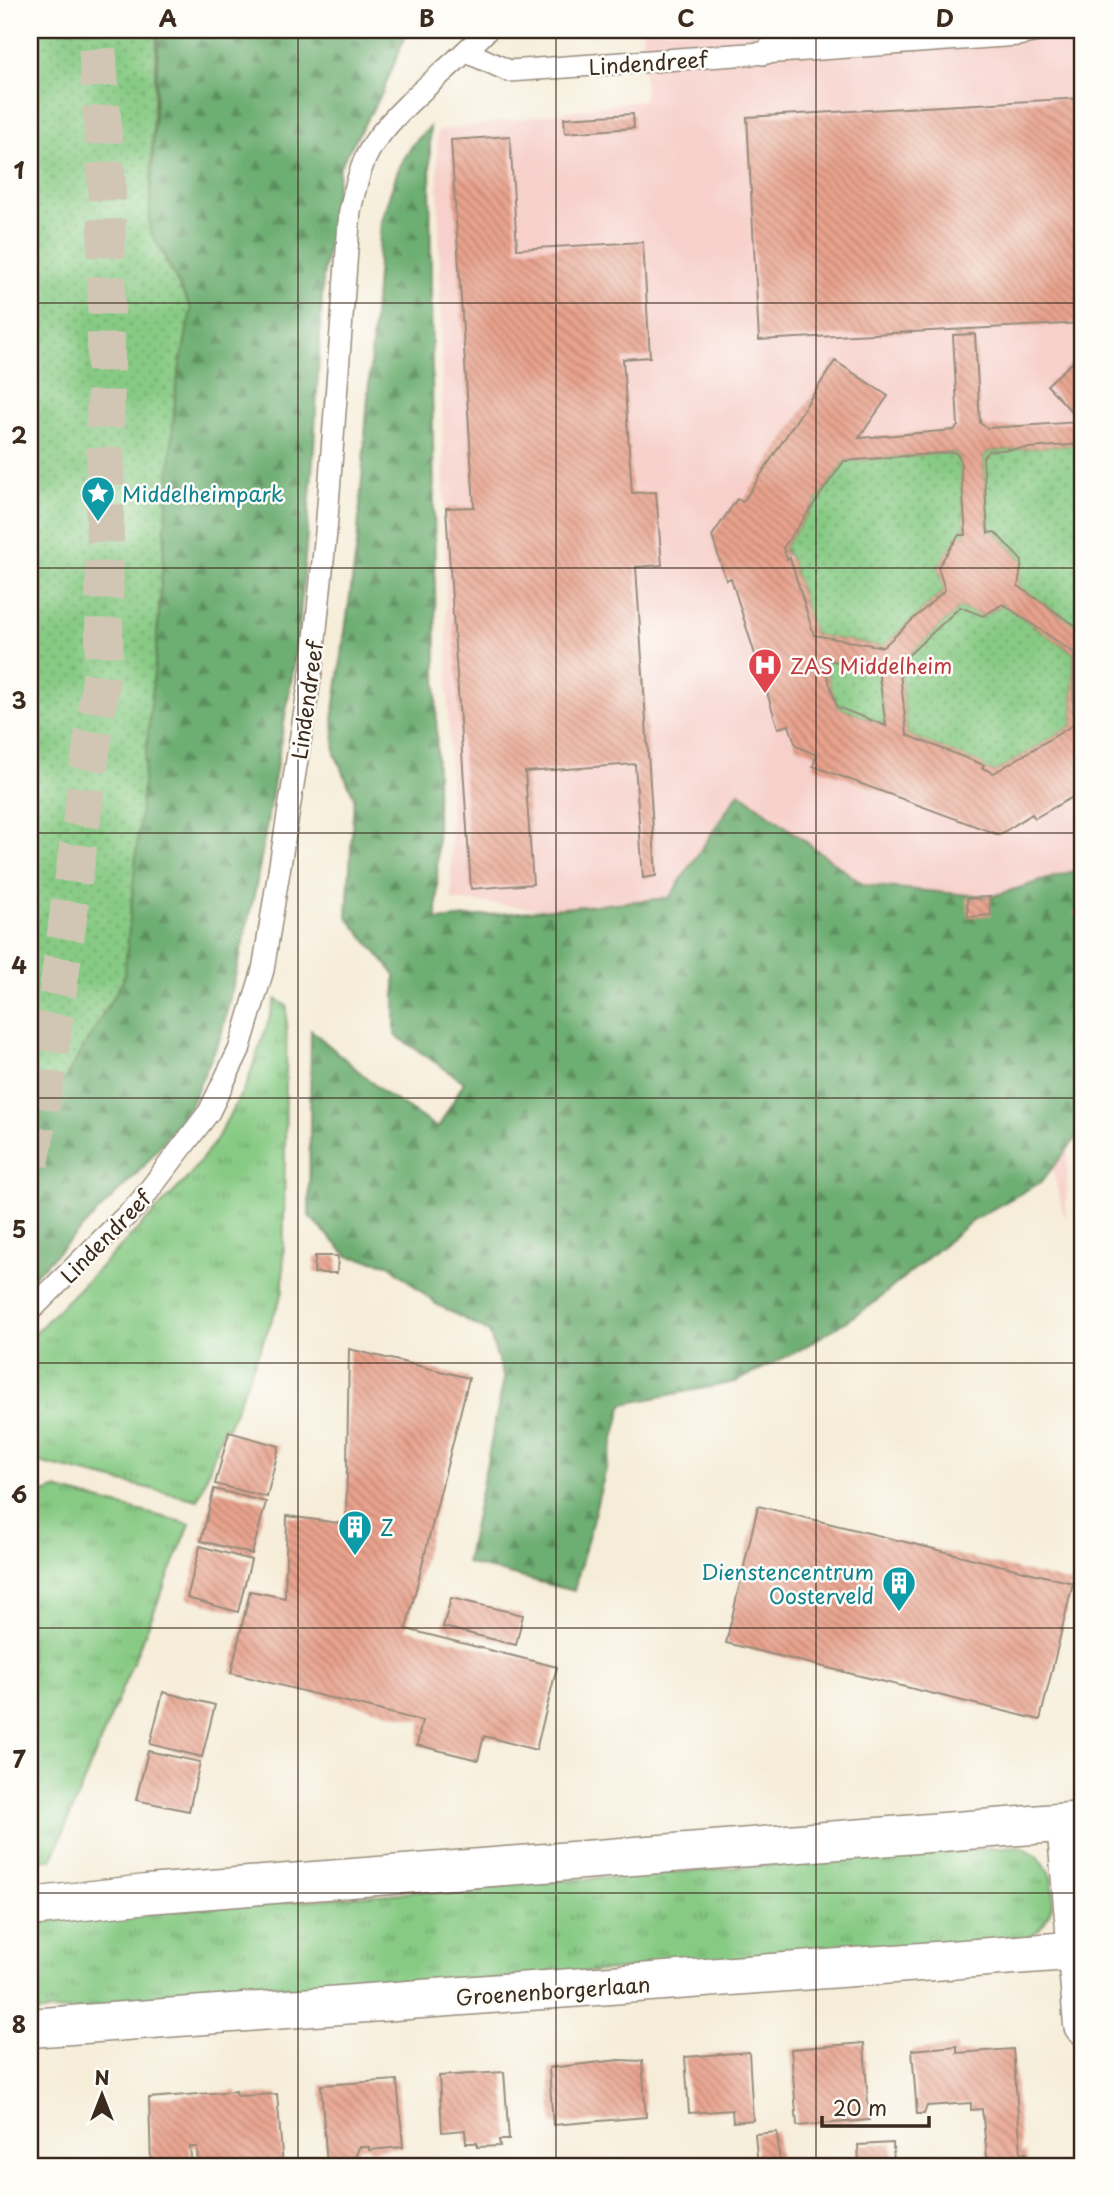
<svg xmlns="http://www.w3.org/2000/svg" width="1113" height="2196" font-family="'Playpen Sans',sans-serif">
  <style>
    .built { fill: #f7d0cb }
    .grass { fill: url(#grass-tufts); stroke: #617a51; stroke-width: 2 }
    .forest { fill: url(#forest-firs); stroke: #546c48; stroke-width: 2 }
    .park { fill: url(#park-dots); stroke: #617a51; stroke-width: 2 }
    .building { fill: url(#building-back-hatch); fill-rule: evenodd }
    .lines { fill: none; stroke-linecap: round; stroke-linejoin: round }
    .highway-tunnel { stroke: #d1c6b4; stroke-width: 38; stroke-dasharray: 38 19; stroke-linecap: butt }
    .lane-casing { stroke: #988c7c; stroke-width: 24 }
    .street-casing { stroke: #988c7c; stroke-width: 41 }
    .secondary-casing { stroke: #988c7c; stroke-width: 41 }
    .lane { stroke: #fff; stroke-width: 21 }
    .street { stroke: #fff; stroke-width: 38 }
    .secondary { stroke: #fff; stroke-width: 38 }
    .grid { fill: none; stroke: #3b2a1e; stroke-width: 2; stroke-opacity: 0.55 }
    .labels { text-anchor: middle; dominant-baseline: central; stroke-width: 5; stroke-linejoin: round; paint-order: stroke }
    .street-label { font-size: 21px; fill: #3b2a1e; stroke: #fdfcf7 }
    .culture-label { font-size: 21px; fill: #0d838f; stroke: #fdfcf7; text-anchor: start }
    .health-label { font-size: 21px; fill: #be3a42; stroke: #fdfcf7; text-anchor: start }
    .neatline { fill: none; stroke: #3b2a1e; stroke-width: 2.5 }
    .grid-label { font-size: 23px; text-anchor: middle; font-weight: bold; fill: #3b2a1e }
  </style>
  <defs>
    <pattern id="grass-tufts" width="24" height="20" patternUnits="userSpaceOnUse" patternTransform="scale(1.75)"><rect width="24" height="20" fill="#87ca84"/><path d="M3 7l-1-3M5 7V3M7 7l1-3M15 17l-1-3M17 17v-4M19 17l1-3" fill="none" stroke="#70a46b"/></pattern>
    <pattern id="forest-firs" width="22" height="20" patternUnits="userSpaceOnUse" patternTransform="scale(1.75)"><rect width="22" height="20" fill="#6dae72"/><path d="M5 1l3.5 6h-7zM16 11l3.5 6h-7z" fill="#5b8e5d"/></pattern>
    <pattern id="park-dots" width="8" height="8" patternUnits="userSpaceOnUse" patternTransform="scale(1.75)"><rect width="8" height="8" fill="#87ca84"/><path d="M2 2h.1M6 6h.1" fill="none" stroke="#70a46b" stroke-width="1.8" stroke-linecap="round"/></pattern>
    <pattern id="building-back-hatch" width="6" height="6" patternUnits="userSpaceOnUse" patternTransform="scale(1.75)"><rect width="6" height="6" fill="#e8a28d"/><path d="M-1 5l2 2M0 0l6 6M5-1l2 2" fill="none" stroke="#bd8473"/></pattern>
  </defs>
  <rect width="100%" height="100%" fill="#fdfcf7"/>
  <filter id="ink" filterUnits="userSpaceOnUse"><feTurbulence type="fractalNoise" baseFrequency=".0143" numOctaves="2"/><feDisplacementMap in="SourceGraphic" scale="14" xChannelSelector="R" yChannelSelector="G"/><feConvolveMatrix kernelMatrix="1 2 1 2 8 2 1 2 1" color-interpolation-filters="sRGB"/></filter>
  <filter id="wash" filterUnits="userSpaceOnUse"><feTurbulence type="fractalNoise" baseFrequency=".00686" numOctaves="4" result="noise"/><feDisplacementMap in="SourceGraphic" scale="28" xChannelSelector="R" yChannelSelector="G"/><feGaussianBlur stdDeviation="1.57" result="paint"/><feColorMatrix in="noise" values="0 0 0 0 0 0 0 0 0 0 0 0 0 0 0 0 0 1.4 0 .05"/><feComposite in="paint" operator="in"/></filter>
  <g filter="url(#wash)">
    <rect width="100%" height="100%" fill="#f6edd9"/>
    <path class="built" d="M642 30H1083V1065L1071 1109 1065 1220 1004 967 738 928 452 900 437 131 645 100Z"/>
    <path class="grass" d="M276 999 287 1006 283 1292 228 1428 224 1427 198 1500 30 1460V1338L186 1180 216 1140 247 1083Z
      M55 1489 190 1524 52 1859 30 1863V1498Z
      M1018 1846C1063 1860 1065 1918 1025 1940L30 2013V1924L62 1919Z"/>
    <path class="forest" d="M159 30H408L382 93 340 166 323 278 314 448 298 641 256 887 221 1036 190 1106 144 1166 30 1280V1091L64 1081 124 978 155 661 176 386 191 309 149 228Z
      M430 127C430 392 439 656 437 920L669 898 739 792 864 885 990 897 1083 868V1130L1041 1182 973 1220 870 1306 800 1350 735 1382 623 1404 574 1591 466 1563 504 1379 489 1332 436 1304 388 1264 348 1256 309 1216 311 1030 384 1093 438 1128 464 1082 395 1035V975L347 917 354 797 335 754 333 718 357 545 381 221 399 167 414 143Z"/>
    <path class="park" d="M30 30H157L149 228 191 309 176 386 155 661 124 978 64 1081 30 1091Z
      M1083 444V631L1018 586 1022 561 995 532 988 533 983 457 988 451Z
      M954 452 960 458 966 535H959L938 567 945 590 883 647 814 635 790 558 783 548 844 461Z
      M1003 604 1074 653 1073 725 994 773 982 768 983 765 907 735 899 664 960 607 983 616Z
      M822 659 878 669 886 726 837 707Z"/>
    <g id="blocks">
      <path class="building" d="M1083 98V323L759 340 747 117Z
        M633 114 634 128 565 133 564 118Z
        M510 136 517 249 643 242 650 357 623 359 632 493 656 492 662 565 636 567 656 876 643 878 635 764 525 772 533 884 471 889 446 508 474 507 451 140Z
        M975 334 980 423 987 428 1081 422 1047 385 1083 353V444L988 451 983 457 988 533 995 532 1022 561 1018 586 1083 631V791L1035 818 1032 814 999 835 813 766 817 755 796 746 789 725 778 728 731 578 726 580 712 536 737 499 743 502 835 361 888 396 859 438 954 430 958 426 953 335ZM954 452 960 458 966 535H959L938 567 945 590 883 647 814 635 790 558 787 559 783 548 844 461ZM1003 604 1074 653 1073 725 994 773 982 768 984 765 907 735 899 664 960 607 983 616ZM822 659 878 669 886 726 837 707Z
        M990 897 991 915 968 917 967 898Z
        M1083 903V922L1074 913Z
        M315 1256H338L337 1273H314Z
        M349 1349 469 1378 406 1629 557 1667 536 1750 484 1736 478 1760 417 1745 422 1721 231 1673 250 1591 285 1598 287 1516 346 1524Z
        M229 1432 279 1446 267 1497 215 1484Z
        M214 1489 266 1502 252 1554 201 1541Z
        M758 1506 1073 1583 1040 1720 726 1643Z
        M200 1546 251 1560 238 1612 187 1598Z
        M451 1598 523 1615 516 1645 443 1627Z
        M163 1692 215 1705 202 1757 150 1744Z
        M148 1751 200 1762 189 1811 136 1800Z
        M864 2043 869 2120 797 2126 791 2049Z
        M957 2046V2053L1013 2049 1021 2153H1026L1028 2166H988L982 2109 971 2110V2103L927 2106 924 2114H917L912 2050Z
        M749 2052 753 2120 733 2122 732 2110 689 2113 685 2057Z
        M619 2060 642 2061 646 2117 553 2125 549 2068Z
        M504 2072 509 2140H499L500 2146 477 2147V2143H466L465 2130 442 2132 439 2076Z
        M397 2080 403 2147 369 2150V2147H359L355 2159 344 2160 345 2166H327L321 2085Z
        M236 2091 237 2096 277 2094 283 2166H198L197 2147H190L192 2166H151L149 2098Z
        M777 2132 780 2166H758L755 2134Z
        M893 2143 894 2166H859L858 2145Z"/>
    </g>
  </g>
  <g filter="url(#ink)">
    <use href="#blocks" fill-opacity="0" stroke="#988c7c" stroke-width="2"/>
    <g class="lines">
      <path class="highway-tunnel" d="M30 1164 48 1063 104 658 107 190 96 30"/>
      <g class="lane-casing">
        <path id="lane" d="M467 52 509 71 1018 35 1042 30
          M763 54 788 30
          M30 1311 140 1202 209 1112 239 1050 263 970 312 667 326 532 350 210C356 186 361 160 376 140 407 98 452 68 487 30"/>
      </g>
      <g class="street-casing">
        <path id="street" d="M1066 1823 1083 2025"/>
      </g>
      <g class="secondary-casing">
        <path id="secondary" d="M30 1907 147 1894 1083 1821
          M30 2028 1083 1950"/>
      </g>
      <use href="#lane" class="lane"/>
      <use href="#street" class="street"/>
      <use href="#secondary" class="secondary"/>
    </g>
  </g>
  <path class="grid" d="M298 30V2166M556 30V2166M816 30V2166M30 303H1083M30 568H1083M30 833H1083M30 1098H1083M30 1363H1083M30 1628H1083M30 1893H1083"/>
  <defs>
    <g id="sight-pin" transform="scale(1.75)"><path d="M0 17L-7.5 6A9.5 9.5 0 1 1 7.5 6Z" fill="#0f9aa8" stroke="#fdfcf7"/><path d="M0-6L1.8-2.2L6-1.7L2.9 1.2L3.7 5.4L0 3.3L-3.7 5.4L-2.9 1.2L-6-1.7L-1.8-2.2Z" fill="#fff"/></g>
    <g id="hospital-pin" transform="scale(1.75)"><path d="M0 17L-7.5 6A9.5 9.5 0 1 1 7.5 6Z" fill="#e0444e" stroke="#fdfcf7"/><path d="M-5-5h3v3.5h4V-5h3V5h-3V1.5h-4V5h-3Z" fill="#fff"/></g>
    <g id="building-pin" transform="scale(1.75)"><path d="M0 17L-7.5 6A9.5 9.5 0 1 1 7.5 6Z" fill="#0f9aa8" stroke="#fdfcf7"/><path d="M-4-6H4V6H1V3H-1V6H-4ZM-2.5-4.3h1.7v1.8h-1.7ZM.8-4.3h1.7v1.8H.8ZM-2.5-1h1.7V.8h-1.7ZM.8-1h1.7V.8H.8Z" fill="#fff"/></g>
  </defs>
  <g fill-rule="evenodd">
    <use href="#sight-pin" x="98" y="493"/>
    <use href="#hospital-pin" x="765" y="665"/>
    <use href="#building-pin" x="355" y="1527"/>
    <use href="#building-pin" x="899" y="1583"/>
  </g>
  <g class="labels">
    <g class="street-label">
      <text transform="translate(648 62) rotate(-4)">Lindendreef</text>
      <text transform="translate(306 700) rotate(-82)">Lindendreef</text>
      <text transform="translate(105 1236) rotate(-46)">Lindendreef</text>
      <text transform="translate(553 1990) rotate(-4)">Groenenborgerlaan</text>
    </g>
    <g class="culture-label">
      <text x="122" y="493">Middelheimpark</text>
      <text x="380" y="1527">Z</text>
      <text x="874" y="1571" text-anchor="end">Dienstencentrum<tspan x="874" dy="24">Oosterveld</tspan></text>
    </g>
    <g class="health-label">
      <text x="790" y="665">ZAS Middelheim</text>
    </g>
  </g>
  <rect width="1113" height="2196" fill="none" stroke="#fdfcf7" stroke-width="77"/>
  <g transform="translate(102 2095)" stroke="#fdfcf7" stroke-width="5" paint-order="stroke">
  <path d="M0-5L12 26L0 18L-12 26Z" fill="#3b2a1e"/>
  <text y="-10" font-size="19" font-weight="bold" text-anchor="middle" fill="#3b2a1e">N</text>
  </g>
  <path d="M822 2116v10h107v-10" fill="none" stroke="#3b2a1e" stroke-width="3.5"/>
  <text x="833" y="2116" font-size="21" fill="#3b2a1e" stroke="#fdfcf7" stroke-width="5" paint-order="stroke">20 m</text>
  <rect x="38" y="38" width="1036" height="2120" class="neatline"/>
  <g class="grid-label">
    <text x="168" y="27">A</text>
    <text x="427" y="27">B</text>
    <text x="686" y="27">C</text>
    <text x="945" y="27">D</text>
    <text x="19" y="179">1</text>
    <text x="19" y="444">2</text>
    <text x="19" y="709">3</text>
    <text x="19" y="974">4</text>
    <text x="19" y="1238">5</text>
    <text x="19" y="1503">6</text>
    <text x="19" y="1768">7</text>
    <text x="19" y="2033">8</text>
  </g>
</svg>
